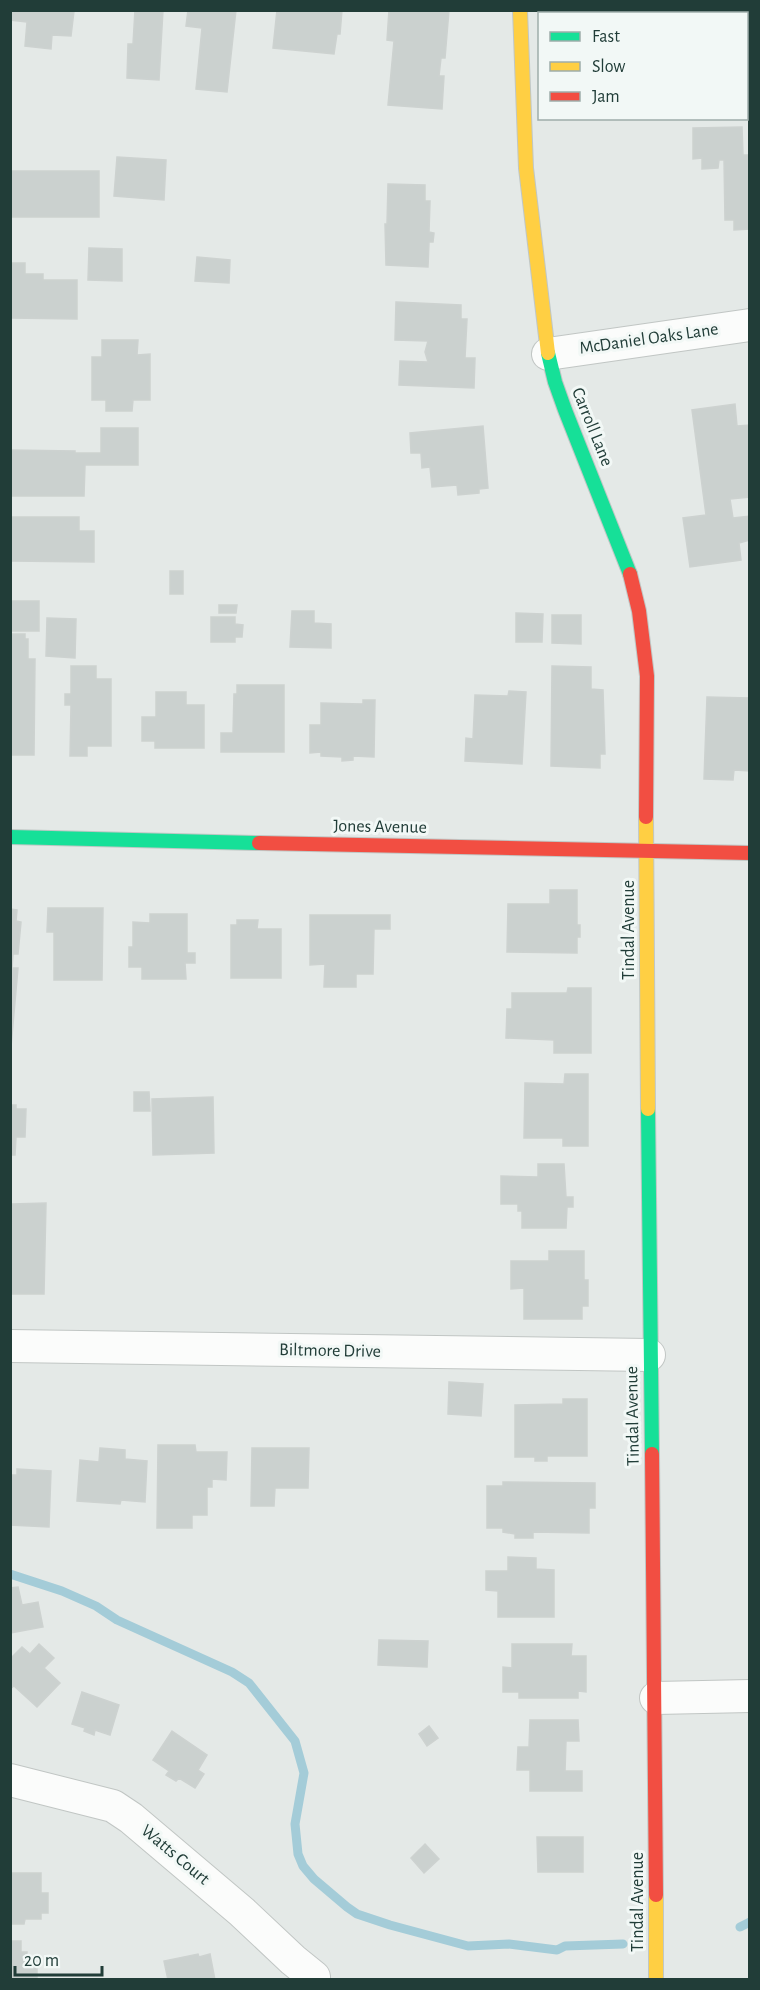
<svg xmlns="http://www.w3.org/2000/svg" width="760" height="1990" font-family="'Alegreya Sans',sans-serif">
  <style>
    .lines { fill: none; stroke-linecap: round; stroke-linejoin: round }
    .stream { stroke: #a4ccd8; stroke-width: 9 }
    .building { fill: #cbd1cf; stroke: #cdd2d0; stroke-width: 1.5 }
    .street-casing { stroke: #c1c6c4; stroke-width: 34 }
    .fast-casing { stroke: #c0c7c5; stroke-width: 16 }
    .slow-casing { stroke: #c0c7c5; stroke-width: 16 }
    .jam-casing { stroke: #c0c7c5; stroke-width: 16 }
    .street { stroke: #fbfcfb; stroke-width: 32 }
    .fast { stroke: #16e098; stroke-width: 14 }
    .slow { stroke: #ffcf43; stroke-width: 14 }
    .jam { stroke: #f24e42; stroke-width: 14 }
    .labels { text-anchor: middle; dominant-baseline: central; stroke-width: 6; stroke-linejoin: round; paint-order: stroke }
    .street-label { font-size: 18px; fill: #213d38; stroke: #f2f8f6 }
  </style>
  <rect width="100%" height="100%" fill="#e4e9e7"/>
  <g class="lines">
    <path class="stream" d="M10 1574 62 1591 96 1606 117 1620 232 1672 249 1683 295 1741 304 1773 295 1824 298 1854 303 1866 314 1879 347 1907 357 1914 390 1925 468 1946 509 1944 557 1950 565 1946 623 1944
      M740 1927 750 1922"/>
  </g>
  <path class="building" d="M10 10 74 11 71 36 52 35 51 49 25 46 27 22 10 20Z
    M135 10H163L159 80 127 78 128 44H133Z
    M188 10H236L227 92 196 89 202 28 186 26Z
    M277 10H342L340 34H337L334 54 273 48Z
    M389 10H449L445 58H441L439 76H444L442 109 388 105 394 41 387 40Z
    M574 10H606V14H574Z
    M721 10H744V14H721Z
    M742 127 743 155H750V229L734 230V220H725L724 160H719L718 168 702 169V158L693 159V128Z
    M117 157 166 160 164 200 114 196Z
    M10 171H99V217H10Z
    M388 184 425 185V201H430L429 232 434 233 433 242H429L428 267 386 265 385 224H387Z
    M89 248 122 249V281L88 280Z
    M197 257 230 260 229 283 195 281Z
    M10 263H25V274H43V280H77V319L10 318Z
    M396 302 461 305V319H467L465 358H475L474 388 399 385 400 361 428 362 425 352 428 341 395 340Z
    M102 340H138L137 355 150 354V400H133L132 411H106V400H92V357H102Z
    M735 404 737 426 750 425V497L730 499 733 518 750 516V540L739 543 741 560 690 567 683 518 706 515 692 410Z
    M483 426 488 488 479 489V493L458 495 457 485 432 487 430 467 422 468 421 453H411L410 433Z
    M101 428H138V465H85L84 496H10V450L75 451V453H101Z
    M10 517H79V531H94V562L10 561Z
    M170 571H183V594H170Z
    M10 601H39V631H10Z
    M219 605H237L236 613H219Z
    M292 611H314V623L331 624V648L290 647Z
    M516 613 543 614 542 642H516Z
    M552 615H581V644L552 643Z
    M211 617H235V624L243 625 242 637H235V642H211Z
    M47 618 76 619 75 658 46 656Z
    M10 634H25V639H28V659H35L34 755H10Z
    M71 666H96V679H111V746H87V756H70L71 705H65V694H71Z
    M552 666 591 667V689L603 690 605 754H600V768L551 766Z
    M237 685H284V752H221V733H233L234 694H237Z
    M509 691 526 692 522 764 465 761 466 738 473 739 475 695 508 696Z
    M156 692H186V705H204V748H155V741H142V717H156Z
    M707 697 750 698V771L734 770 733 780 704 779Z
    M363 700H375L374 757 353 756V760L342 761V757L321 756V752L310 753V725H321V703L363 704Z
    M550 890H577V925H580V937H577V953L507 952 508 904H550Z
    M48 908H103L102 980H54V932H47Z
    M10 909 17 910 16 921 21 922 18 954H13L12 968H18L10 1058Z
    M150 914H187V953H195V963H185L186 979H142V967H129V947H133V922L150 923Z
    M310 915H390V929H374L373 974H356V987H324L325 964 310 965Z
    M237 920H258L257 929H281V978H231V925H237Z
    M568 988H591V1053H554V1040L506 1038 507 1009H512V993H567Z
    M565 1074H588V1146H563V1138H524L525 1083 564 1084Z
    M134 1092H149L150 1111H134Z
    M213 1097 214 1153 153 1155 152 1099Z
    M10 1105H16V1109H26L25 1137H16L15 1155H10Z
    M538 1164H564L566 1197H573V1207H567L566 1228H522V1211H518V1204H501V1176L538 1177Z
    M46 1203 44 1294H11L12 1204Z
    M549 1251H584V1280H588V1306H582V1319H524V1288L511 1289V1261H549Z
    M449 1382 483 1384 481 1416 448 1414Z
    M563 1399H587V1456H547V1461H535V1457H515V1405L563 1404Z
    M158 1445H195L196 1452H227L226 1480 212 1479V1487H207V1515H192V1528H157Z
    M100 1448 125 1450V1459L147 1461 145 1502 121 1500 120 1504 77 1501 80 1460 99 1462Z
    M252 1448H309L308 1488H275L274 1506H251Z
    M17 1469 51 1471 49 1527 10 1525V1475H17Z
    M503 1482 595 1483V1508H589V1533L533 1532V1538H515V1534L503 1532V1528H487V1486H503Z
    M508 1557 536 1558V1569L554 1570V1617H498V1591L486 1590V1571H508Z
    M18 1587 22 1605 38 1602 43 1627 10 1633V1588Z
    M379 1640 428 1641 427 1667 378 1665Z
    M39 1644 54 1658 44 1668 60 1683 37 1707 14 1686 10 1689V1659L22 1647 30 1654Z
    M512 1644H572L571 1656H586V1692L578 1691V1698H519V1692H503V1667L512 1668Z
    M82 1692 119 1705 110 1735 95 1730 94 1735 84 1731 85 1728 72 1724Z
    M530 1720H578L579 1741H566L565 1771H582V1791H530V1770H517L518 1747H529Z
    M429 1726 438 1738 427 1746 419 1734Z
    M172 1731 207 1755 198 1770 204 1774 195 1788 179 1778 176 1781 166 1775 169 1771 153 1760Z
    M537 1837H583V1872H538Z
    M425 1844 439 1859 424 1873 411 1858Z
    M10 1873H41V1893H48V1913H41V1919H25L24 1924H10Z
    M10 1941H21V1952H27V1961H37V1980H10Z
    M198 1954 199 1957 210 1954 215 1980H168L164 1961Z"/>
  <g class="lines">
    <g class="street-casing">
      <path id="street" d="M548 354 750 325
        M10 1346 649 1355
        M656 1698 750 1696
        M10 1780 113 1806 131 1818 242 1912 293 1960 314 1977"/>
    </g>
    <g class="fast-casing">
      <path id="fast" d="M548 353 555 382 565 410 630 574
        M10 837 259 843
        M648 1109 652 1454"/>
    </g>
    <g class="slow-casing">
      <path id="slow" d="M520 10 526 168 548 353
        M646 817 648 1109
        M656 1895V1980"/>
    </g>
    <g class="jam-casing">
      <path id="jam" d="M630 574 639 611 647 676 646 817
        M259 843 750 853
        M652 1454 656 1895"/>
    </g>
    <use href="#street" class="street"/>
    <use href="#fast" class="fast"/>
    <use href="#slow" class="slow"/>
    <use href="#jam" class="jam"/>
  </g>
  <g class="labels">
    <g class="street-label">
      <text transform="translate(649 339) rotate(-8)">McDaniel Oaks Lane</text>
      <text transform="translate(592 427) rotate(68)">Carroll Lane</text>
      <text transform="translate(380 827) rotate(1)">Jones Avenue</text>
      <text transform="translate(629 930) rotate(-90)">Tindal Avenue</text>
      <text transform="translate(330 1351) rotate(1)">Biltmore Drive</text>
      <text transform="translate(633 1416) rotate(-91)">Tindal Avenue</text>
      <text transform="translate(175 1855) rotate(40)">Watts Court</text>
      <text transform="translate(638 1902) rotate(-90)">Tindal Avenue</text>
    </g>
  </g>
  <rect width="760" height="1990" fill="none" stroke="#213d38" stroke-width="24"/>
  <rect x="538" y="12" width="210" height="108" fill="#f2f8f6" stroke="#9eadaa" stroke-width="1.5"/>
  <rect x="550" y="32" width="30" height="9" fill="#16e098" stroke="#9eadaa" stroke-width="1.5"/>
  <text x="592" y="42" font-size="18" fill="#213d38">Fast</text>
  <rect x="550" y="62" width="30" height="9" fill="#ffcf43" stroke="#9eadaa" stroke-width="1.5"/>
  <text x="592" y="72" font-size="18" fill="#213d38">Slow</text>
  <rect x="550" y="92" width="30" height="9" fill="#f24e42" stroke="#9eadaa" stroke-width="1.5"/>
  <text x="592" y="102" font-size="18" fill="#213d38">Jam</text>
  <path d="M15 1966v9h87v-9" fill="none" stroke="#213d38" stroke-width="3"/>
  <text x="24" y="1966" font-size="18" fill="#213d38" stroke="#f2f8f6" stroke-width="4.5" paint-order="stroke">20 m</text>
</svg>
